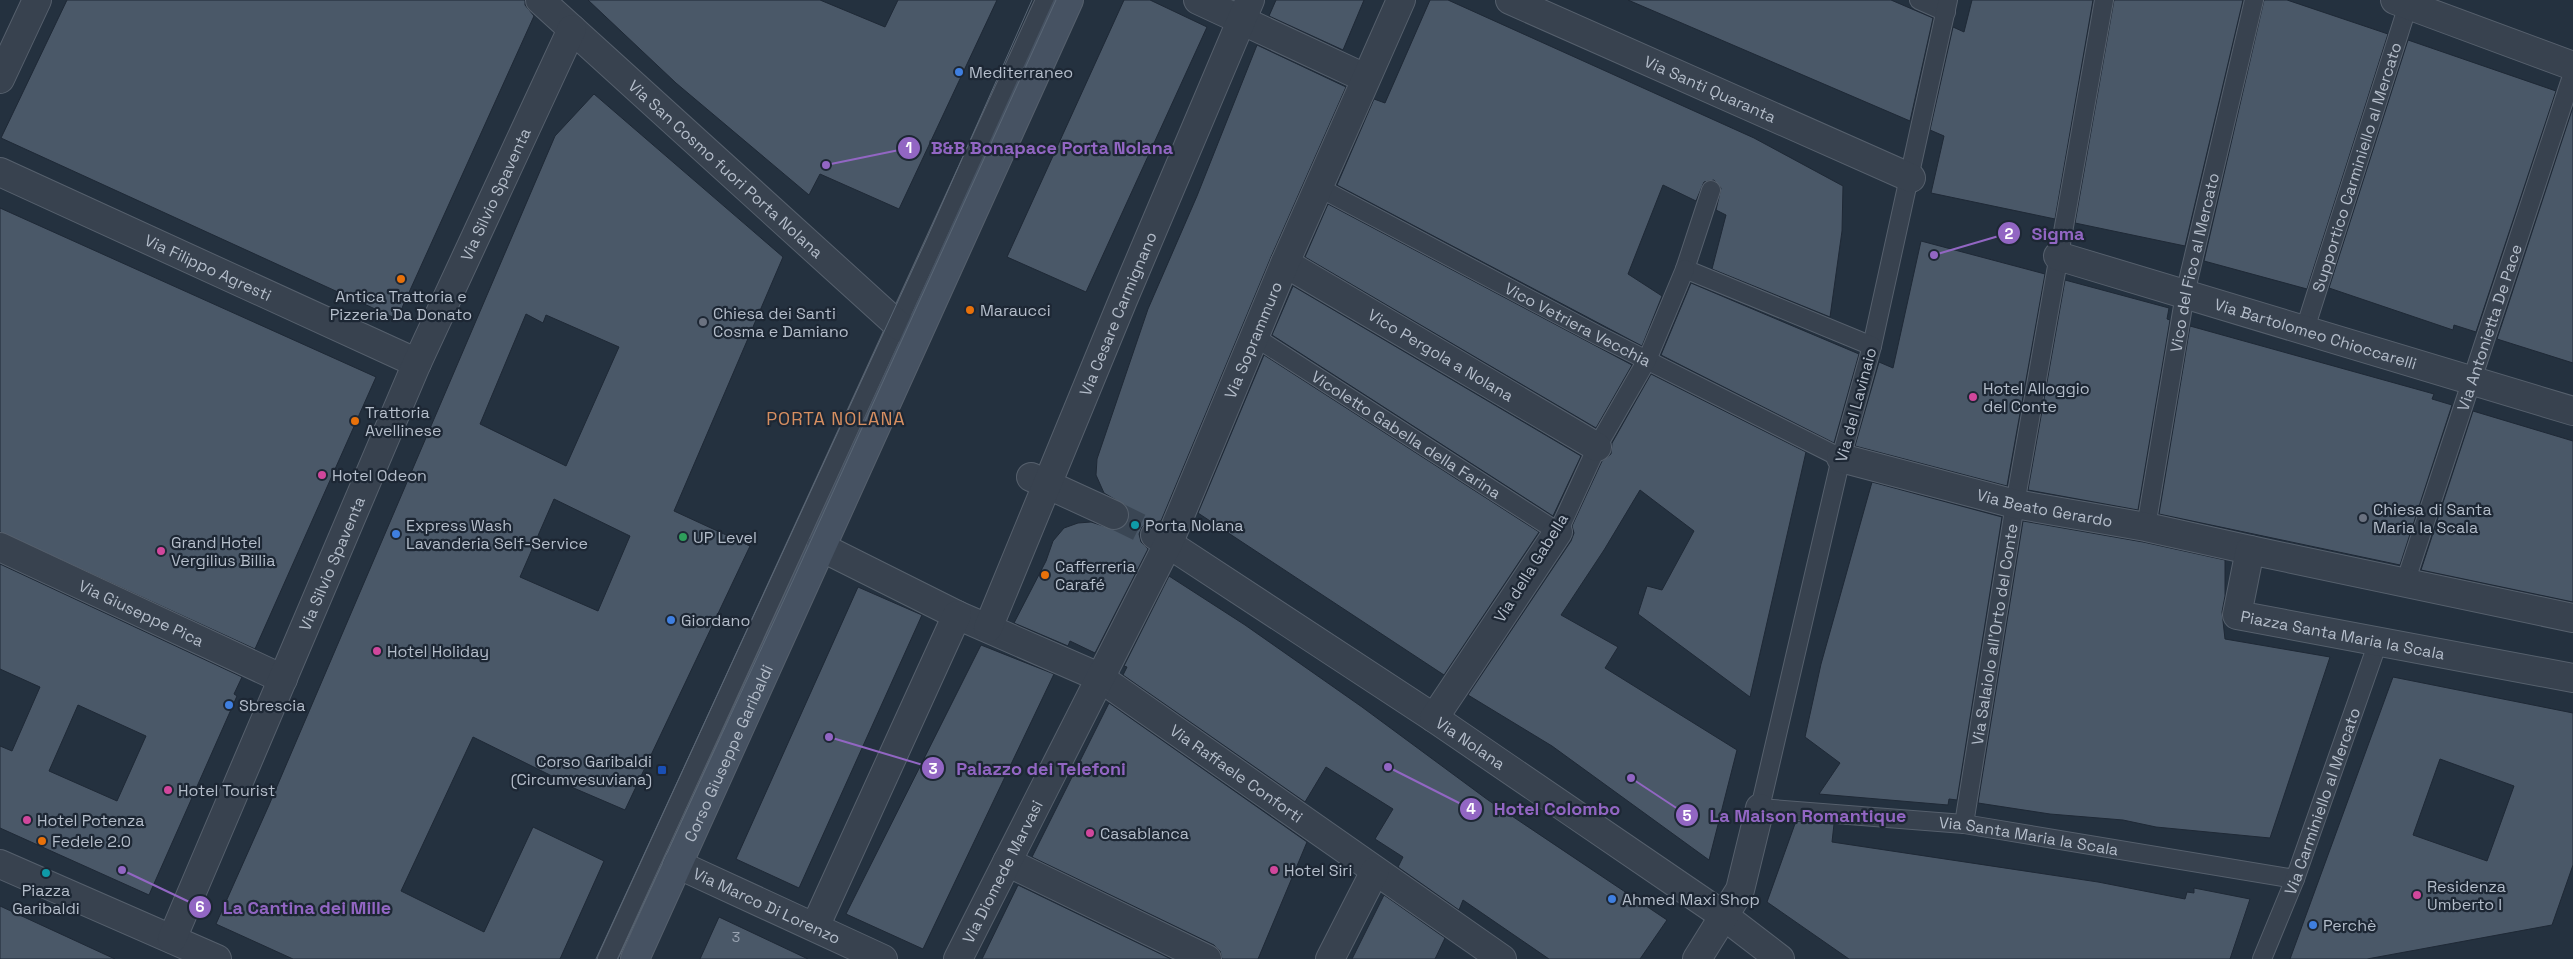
<svg xmlns="http://www.w3.org/2000/svg" width="2573" height="959" font-family="'Space Grotesk',sans-serif">
  <style>
    .building { fill: #4a5868; stroke: #1f2936; fill-rule: evenodd }
    .lines { fill: none; stroke-linecap: round; stroke-linejoin: round }
    .street-tunnel { stroke: #3a4654; stroke-width: 28; stroke-dasharray: 28 14; stroke-linecap: butt }
    .lane-casing { stroke: #56606d; stroke-width: 20 }
    .street-casing { stroke: #56606d; stroke-width: 30 }
    .secondary-casing { stroke: #56606d; stroke-width: 30 }
    .lane { stroke: #38424f; stroke-width: 18 }
    .street { stroke: #38424f; stroke-width: 28 }
    .secondary { stroke: #465262; stroke-width: 28 }
    .tram { stroke: #5a6776; stroke-width: 1 }
    .shop-dot { fill: #3f7fe0; stroke: #1d2734; stroke-width: 2 }
    .food-dot { fill: #e8710a; stroke: #1d2734; stroke-width: 2 }
    .worship-dot { fill: #6b7280; stroke: #1d2734; stroke-width: 2 }
    .hotel-dot { fill: #d1479c; stroke: #1d2734; stroke-width: 2 }
    .culture-dot { fill: #0f9aa8; stroke: #1d2734; stroke-width: 2 }
    .leisure-dot { fill: #2e9e5b; stroke: #1d2734; stroke-width: 2 }
    .transit-dot { fill: #1a4fb4; stroke: #1d2734; stroke-width: 2 }
    .labels { text-anchor: middle; dominant-baseline: central; stroke-width: 4.5; stroke-linejoin: round; paint-order: stroke }
    .number-label { font-size: 14px; fill: #9aa4b2 }
    .poi-label { font-size: 16px; fill: #b4bdca; stroke: #1d2734; text-anchor: start }
    .street-label { font-size: 16px; fill: #b4bdca; stroke: #1d2734 }
    .neighbourhood-label { font-size: 18px; letter-spacing: 1px; fill: #d78f61; stroke: #1d2734 }
    .leader { fill: none; stroke: #9266c3; stroke-width: 2 }
    .callout-dot { fill: #9266c3; stroke: #1d2734; stroke-width: 2 }
    .mark-label { font-size: 15px; text-anchor: middle; font-weight: bold; fill: #fff }
    .callout-label { font-size: 18px; text-anchor: middle; font-weight: bold; fill: #9266c3; stroke: #1d2734; stroke-width: 4.5; stroke-linejoin: round; paint-order: stroke }
  </style>
  <rect width="100%" height="100%" fill="#24313f"/>
  <path class="building" d="M67 0H525V5L534 16 397 319 1 138Z
    M588 0H820L885 27 898 0H997L899 209 820 174 809 195 676 83Z
    M1124 0H1150L1207 27 1086 292 1007 257Z
    M1276 0H1364L1343 50 1269 16Z
    M1430 0H1448L1754 138 1843 186 1842 231 1830 317 1712 269 1726 215 1716 210 1721 188 1714 180 1704 182 1696 201 1663 185 1628 274 1662 296 1642 346 1337 185 1374 99 1385 103Z
    M1628 0H1891L1933 18 1910 121Z
    M1972 0H2093L2055 219 1931 193 1944 136 1930 130 1953 27 1964 32Z
    M2114 0H2243L2185 246 2075 223Z
    M2264 0H2287L2388 34 2307 289 2204 261Z
    M2408 40 2556 91 2476 332 2454 325 2453 330 2329 288Z
    M1257 45 1346 87 1271 257 1161 521H1148L1142 527 1139 534 1141 542 1148 549 1095 653 1070 641 1068 646 1014 623 1046 561 1053 541 1064 528 1078 523 1091 522 1116 530 1123 527 1128 521 1129 513 1126 506 1104 493 1096 475 1097 459 1148 309 1197 196Z
    M594 94 783 257 674 511 750 546 625 810 555 780 556 778 473 737 401 891 484 932 533 827 604 861 560 959H293L216 924 269 805 555 136ZM526 314 543 323 546 315 619 347 566 466 480 424ZM554 499 630 536 598 611 520 577Z
    M2573 107V363L2497 339Z
    M1328 204 1632 365 1596 428 1305 257Z
    M0 208 376 377 255 649 0 532Z
    M1921 241 2045 274 2007 486 1855 446 1879 362 1893 368Z
    M2065 280 2169 308 2167 319 2170 320 2138 510 2028 490Z
    M1691 283 1859 354 1834 443 1661 355Z
    M1293 286 1581 456 1553 516 1272 335Z
    M2190 326 2434 394 2432 399 2452 405 2400 565 2159 514Z
    M1264 355 1539 532 1444 675 1198 513Z
    M1651 374 1806 452 1750 697 1638 614 1647 586 1662 590 1694 531 1640 490 1604 550 1561 615 1618 647 1605 668 1737 750 1709 860 1552 746 1468 695 1571 541 1574 533 1572 526 1602 461 1611 454 1612 443Z
    M2473 411 2573 441V602L2421 570Z
    M1872 482 2002 517 1957 800 1949 799 1948 805 1819 794 1840 763 1805 737 1821 664Z
    M2023 521 2143 542 2225 560V596L2222 612 2225 639 2330 657 2270 838 2156 827 2123 820 2050 814 1978 803Z
    M0 564 242 677 234 694 237 696 149 895 0 828V746L12 751 40 687 0 669ZM78 705 146 736 117 801 49 771Z
    M1169 576 1245 625 1362 707 1488 800 1667 920 1640 959H1549L1463 900 1459 910 1398 867 1403 857 1375 839 1393 809 1326 767 1305 802 1123 675 1127 667 1124 666Z
    M858 587 922 615 799 888 736 859Z
    M981 645 1054 674 923 949 846 914Z
    M2393 677 2573 713V865L2552 925 2367 959H2290ZM2440 759 2514 786 2487 861 2413 835Z
    M1109 703 1307 842 1258 959H1222L1220 951 1214 945 1032 857Z
    M1796 821 1834 824 1832 842 2098 882 2185 899 2187 892 2194 893V888L2250 899 2230 959H1849L1767 902Z
    M1018 885 1171 959H982Z
    M1384 895 1445 938 1435 959H1352Z
    M0 906 115 959H0Z
    M719 917 808 959H700Z"/>
  <g class="lines">
    <path class="street-tunnel" d="M1114 515 1155 535"/>
    <g class="lane-casing">
      <g id="lane">
        <path d="M1919 0 1946 12"/>
        <path id="s1" d="M1948 0 1872 346 1841 458 1760 808 1964 824 2295 879"/>
        <path id="s2" d="M1318 187 1599 336 1841 458"/>
        <path d="M1711 190 1685 269 1872 346"/>
        <path id="s3" d="M2305 329 2408 5"/>
        <path id="s4" d="M1255 337 1558 532 1597 447 1647 360 1685 269"/>
        <path id="s5" d="M2146 527 2185 294 2254 0"/>
        <path id="s6" d="M2405 583 2573 73"/>
        <path id="s7" d="M1964 824 2015 504 2104 0"/>
        <path d="M607 959 1045 0"/>
        <path id="s8" d="M2262 959 2295 879 2378 642"/>
      </g>
    </g>
    <g class="street-casing">
      <g id="street">
        <path id="s9" d="M540 0 898 325 916 334"/>
        <path d="M1198 0 1365 78"/>
        <path id="s10" d="M1510 0 1911 178"/>
        <path d="M2395 0 2573 66"/>
        <path d="M0 79 37 0"/>
        <path id="s11" d="M0 172 417 363"/>
        <path id="s12" d="M2058 256 2573 411"/>
        <path id="s13" d="M1285 263 1597 447"/>
        <path id="s14" d="M1841 458 2015 504 2146 527 2250 550"/>
        <path d="M1031 477 1114 515"/>
        <path id="s15" d="M1155 535 1434 718 1724 916 1780 959"/>
        <path id="s16" d="M0 547 283 679"/>
        <path id="s17" d="M821 547 957 615 1099 677 1502 959"/>
        <path id="s18" d="M2573 618 2250 550 2237 615 2573 678"/>
        <path id="s19" d="M988 628 1123 300 1250 0"/>
        <path d="M1434 718 1558 532"/>
        <path d="M1007 862 1207 959"/>
        <path d="M0 864 217 959"/>
        <path id="s20" d="M677 864 883 959"/>
        <path d="M815 927 957 615"/>
        <path id="s21" d="M172 939 417 363 572 29"/>
        <path id="s22" d="M958 959 1169 542 1285 263 1401 0"/>
        <path d="M1330 959 1375 871"/>
        <path d="M1697 959 1740 890 1760 808"/>
      </g>
    </g>
    <g class="secondary-casing">
      <g id="secondary">
        <path id="s23" d="M635 959 1069 0"/>
      </g>
    </g>
    <use href="#lane" class="lane"/>
    <use href="#street" class="street"/>
    <use href="#secondary" class="secondary"/>
    <path class="tram" d="M596 959 927 238 1032 0
      M618 959 794 578 1056 0"/>
  </g>
  <g class="shop-dot">
    <circle cx="959" cy="72" r="5"/>
    <circle cx="396" cy="534" r="5"/>
    <circle cx="671" cy="620" r="5"/>
    <circle cx="229" cy="705" r="5"/>
    <circle cx="1612" cy="899" r="5"/>
    <circle cx="2313" cy="925" r="5"/>
  </g>
  <g class="food-dot">
    <circle cx="401" cy="279" r="5"/>
    <circle cx="970" cy="310" r="5"/>
    <circle cx="355" cy="421" r="5"/>
    <circle cx="1045" cy="575" r="5"/>
    <circle cx="42" cy="841" r="5"/>
  </g>
  <g class="worship-dot">
    <circle cx="703" cy="322" r="5"/>
    <circle cx="2363" cy="518" r="5"/>
  </g>
  <g class="hotel-dot">
    <circle cx="1973" cy="397" r="5"/>
    <circle cx="322" cy="475" r="5"/>
    <circle cx="161" cy="551" r="5"/>
    <circle cx="377" cy="651" r="5"/>
    <circle cx="168" cy="790" r="5"/>
    <circle cx="27" cy="820" r="5"/>
    <circle cx="1090" cy="833" r="5"/>
    <circle cx="1274" cy="870" r="5"/>
    <circle cx="2417" cy="895" r="5"/>
  </g>
  <g class="culture-dot">
    <circle cx="1135" cy="525" r="5"/>
    <circle cx="46" cy="873" r="5"/>
  </g>
  <circle class="leisure-dot" cx="683" cy="537" r="5"/>
  <rect class="transit-dot" x="657" y="765" width="10" height="10" rx="2.5"/>
  <g class="labels">
    <g class="number-label">
      <text x="736" y="937">3</text>
    </g>
    <g class="poi-label">
      <text x="969" y="72">Mediterraneo</text>
      <text x="401" y="296" text-anchor="middle">Antica Trattoria e<tspan x="401" dy="18">Pizzeria Da Donato</tspan></text>
      <text x="980" y="310">Maraucci</text>
      <text x="713" y="313">Chiesa dei Santi<tspan x="713" dy="18">Cosma e Damiano</tspan></text>
      <text x="1983" y="388">Hotel Alloggio<tspan x="1983" dy="18">del Conte</tspan></text>
      <text x="365" y="412">Trattoria<tspan x="365" dy="18">Avellinese</tspan></text>
      <text x="332" y="475">Hotel Odeon</text>
      <text x="2373" y="509">Chiesa di Santa<tspan x="2373" dy="18">Maria la Scala</tspan></text>
      <text x="406" y="525">Express Wash<tspan x="406" dy="18">Lavanderia Self-Service</tspan></text>
      <text x="1145" y="525">Porta Nolana</text>
      <text x="693" y="537">UP Level</text>
      <text x="171" y="542">Grand Hotel<tspan x="171" dy="18">Vergilius Billia</tspan></text>
      <text x="1055" y="566">Cafferreria<tspan x="1055" dy="18">Carafé</tspan></text>
      <text x="681" y="620">Giordano</text>
      <text x="387" y="651">Hotel Holiday</text>
      <text x="239" y="705">Sbrescia</text>
      <text x="652" y="761" text-anchor="end">Corso Garibaldi<tspan x="652" dy="18">(Circumvesuviana)</tspan></text>
      <text x="178" y="790">Hotel Tourist</text>
      <text x="37" y="820">Hotel Potenza</text>
      <text x="1100" y="833">Casablanca</text>
      <text x="52" y="841">Fedele 2.0</text>
      <text x="1284" y="870">Hotel Siri</text>
      <text x="2427" y="886">Residenza<tspan x="2427" dy="18">Umberto I</tspan></text>
      <text x="46" y="890" text-anchor="middle">Piazza<tspan x="46" dy="18">Garibaldi</tspan></text>
      <text x="1622" y="899">Ahmed Maxi Shop</text>
      <text x="2323" y="925">Perchè</text>
    </g>
    <g class="street-label">
      <text stroke="none"><textPath href="#s10" startOffset="219">Via Santi Quaranta</textPath></text>
      <text stroke="none"><textPath href="#s3" startOffset="170">Supportico Carminiello al Mercato</textPath></text>
      <text stroke="none"><textPath href="#s9" startOffset="251">Via San Cosmo fuori Porta Nolana</textPath></text>
      <text stroke="none"><textPath href="#s21" startOffset="812">Via Silvio Spaventa</textPath></text>
      <text stroke="none"><textPath href="#s5" startOffset="269">Vico del Fico al Mercato</textPath></text>
      <text stroke="none"><textPath href="#s11" startOffset="229">Via Filippo Agresti</textPath></text>
      <text stroke="none"><textPath href="#s19" startOffset="340">Via Cesare Carmignano</textPath></text>
      <text stroke="none"><textPath href="#s2" startOffset="294">Vico Vetriera Vecchia</textPath></text>
      <text stroke="none"><textPath href="#s6" startOffset="269">Via Antonietta De Pace</textPath></text>
      <text stroke="none"><textPath href="#s12" startOffset="269">Via Bartolomeo Chioccarelli</textPath></text>
      <text stroke="none"><textPath href="#s22" startOffset="686">Via Soprammuro</textPath></text>
      <text stroke="none"><textPath href="#s13" startOffset="181">Vico Pergola a Nolana</textPath></text>
      <text transform="translate(1856 405) rotate(-75)">Via del Lavinaio</text>
      <text stroke="none"><textPath href="#s4" startOffset="180">Vicoletto Gabella della Farina</textPath></text>
      <text stroke="none"><textPath href="#s14" startOffset="210">Via Beato Gerardo</textPath></text>
      <text stroke="none"><textPath href="#s21" startOffset="408">Via Silvio Spaventa</textPath></text>
      <text transform="translate(1531 568) rotate(-58)">Via della Gabella</text>
      <text stroke="none"><textPath href="#s16" startOffset="156">Via Giuseppe Pica</textPath></text>
      <text stroke="none"><textPath href="#s7" startOffset="192">Via Salaiolo all'Orto del Conte</textPath></text>
      <text stroke="none"><textPath href="#s18" startOffset="504">Piazza Santa Maria la Scala</textPath></text>
      <text stroke="none"><textPath href="#s15" startOffset="378">Via Nolana</textPath></text>
      <text stroke="none"><textPath href="#s23" startOffset="226">Corso Giuseppe Garibaldi</textPath></text>
      <text stroke="none"><textPath href="#s17" startOffset="475">Via Raffaele Conforti</textPath></text>
      <text stroke="none"><textPath href="#s8" startOffset="169">Via Carminiello al Mercato</textPath></text>
      <text stroke="none"><textPath href="#s1" startOffset="1100">Via Santa Maria la Scala</textPath></text>
      <text stroke="none"><textPath href="#s22" startOffset="98">Via Diomede Marvasi</textPath></text>
      <text stroke="none"><textPath href="#s20" startOffset="99">Via Marco Di Lorenzo</textPath></text>
    </g>
    <g class="neighbourhood-label">
      <text x="836" y="418">PORTA NOLANA</text>
    </g>
  </g>
  <path class="leader" d="M826 165L909 148M1934 255L2009 233M829 737L933 768M1388 767L1471 809M1631 778L1687 815M122 870L200 907"/>
  <g class="callout-dot">
    <circle cx="826" cy="165" r="5"/>
    <circle cx="1934" cy="255" r="5"/>
    <circle cx="829" cy="737" r="5"/>
    <circle cx="1388" cy="767" r="5"/>
    <circle cx="1631" cy="778" r="5"/>
    <circle cx="122" cy="870" r="5"/>
    <circle cx="909" cy="148" r="12"/>
    <circle cx="2009" cy="233" r="12"/>
    <circle cx="933" cy="768" r="12"/>
    <circle cx="1471" cy="809" r="12"/>
    <circle cx="1687" cy="815" r="12"/>
    <circle cx="200" cy="907" r="12"/>
  </g>
  <g class="mark-label">
    <text x="909" y="153">1</text>
    <text x="2009" y="239">2</text>
    <text x="933" y="774">3</text>
    <text x="1471" y="814">4</text>
    <text x="1687" y="821">5</text>
    <text x="200" y="912">6</text>
  </g>
  <g class="callout-label">
    <text x="1052" y="154">B&amp;B Bonapace Porta Nolana</text>
    <text x="2058" y="240">Sigma</text>
    <text x="1041" y="775">Palazzo dei Telefoni</text>
    <text x="1557" y="815">Hotel Colombo</text>
    <text x="1808" y="822">La Maison Romantique</text>
    <text x="307" y="914">La Cantina dei Mille</text>
  </g>
</svg>
